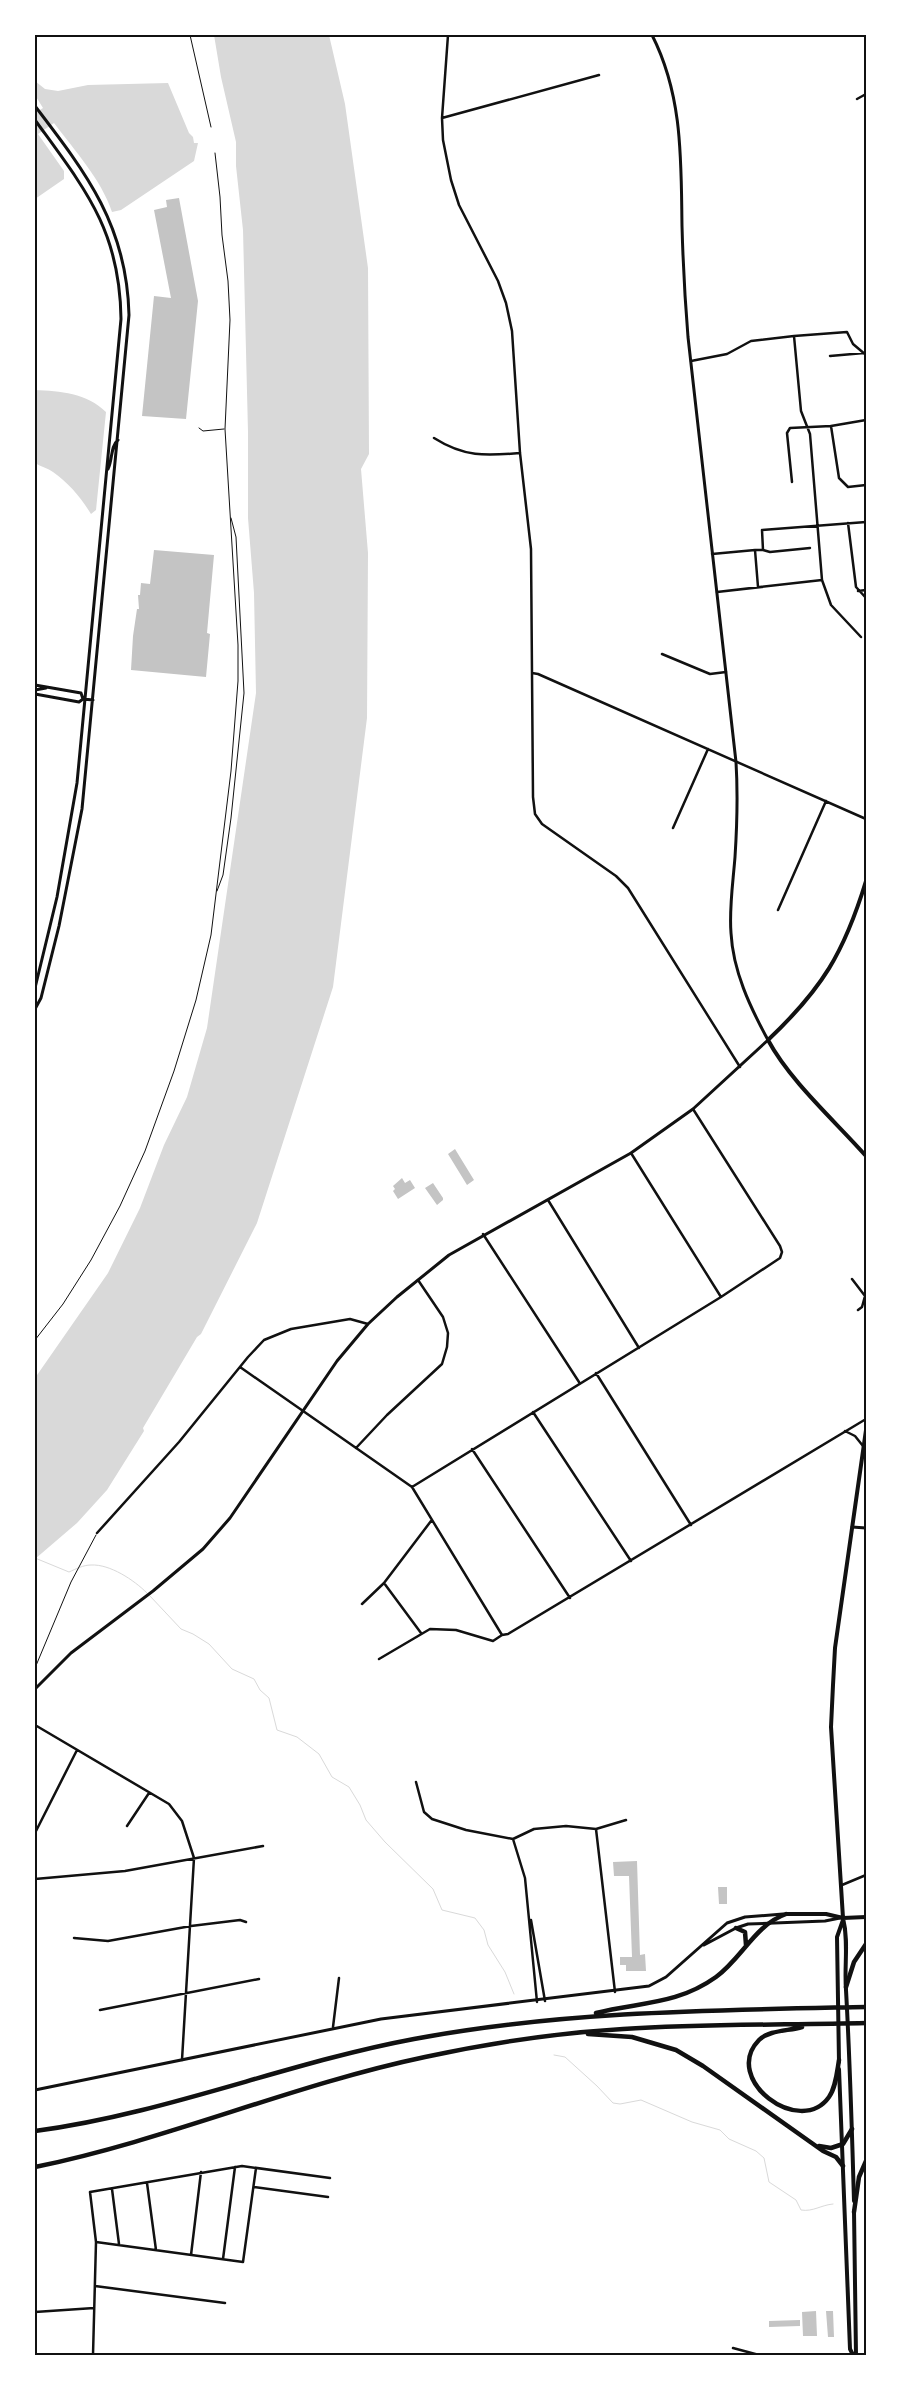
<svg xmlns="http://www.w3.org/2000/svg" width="901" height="2390" font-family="'Titillium Web',sans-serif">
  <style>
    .water { fill: #d9d9d9 }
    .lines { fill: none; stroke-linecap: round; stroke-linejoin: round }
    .stream { stroke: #d9d9d9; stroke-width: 1 }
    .building { fill: #c4c4c4 }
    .path { stroke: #111; stroke-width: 1 }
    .minor { stroke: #111; stroke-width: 2.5 }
    .tertiary { stroke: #111; stroke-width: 3 }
    .secondary { stroke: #111; stroke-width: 3 }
    .primary { stroke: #111; stroke-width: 4 }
    .motorway { stroke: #111; stroke-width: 4.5 }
    .neatline { fill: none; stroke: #111; stroke-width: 2 }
  </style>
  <rect width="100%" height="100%" fill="#fff"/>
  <path class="water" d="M214 35H329L345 104 368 268 369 454 361 469 368 553 367 718 333 987 257 1223 201 1334 197 1337 143 1428 144 1431 107 1490 77 1523 35 1559V1378L108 1273 140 1208 164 1145 187 1097 207 1028 256 693 254 593 248 518V432L243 230 236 166V142L221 77Z
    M35 81 45 89 58 91 88 85 168 83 189 133 193 137 194 143H198L194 161 121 210 112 212C101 179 75 151 54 123L38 134 64 171V179L35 199V113L43 108 35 95Z
    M35 390C60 391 87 393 106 412L96 510 91 514C81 498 69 483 53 472 48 468 41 467 35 463Z"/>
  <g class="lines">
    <path class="stream" d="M35 1558 69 1572C76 1569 83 1565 91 1565 110 1564 134 1580 147 1593
      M150 1596 181 1629 193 1634 209 1644 232 1669 254 1679 260 1690 269 1698 277 1730 297 1737 319 1754 332 1777 349 1787 360 1805 366 1820 385 1842 433 1889 442 1910 475 1918 484 1930 488 1945 505 1972 514 1994
      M554 2055 565 2057 597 2086 613 2103 620 2104 641 2100 692 2122 720 2130 729 2139 756 2151 764 2158 769 2182 796 2200 801 2210C813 2212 821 2205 833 2204
      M865 2210H866"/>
  </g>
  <path class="building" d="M179 198 198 301 186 419 142 416 154 296 171 298 154 210 167 207 166 200Z
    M154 550 214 555 207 633 210 634 206 677 131 670 133 636 137 609H139L138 595H140L141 583 150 584Z
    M455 1149 474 1180 467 1185 448 1154Z
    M402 1178 405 1183 410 1180 415 1188 398 1199 393 1191 395 1189 393 1186Z
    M433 1183 443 1198V1200L437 1205 425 1188Z
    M637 1861 640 1955 645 1954 646 1971H626V1965H620V1957H632L629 1876H614L613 1862Z
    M718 1887H727V1904H719Z
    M816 2311 817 2336H803L802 2312Z
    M826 2311H833L834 2337H828Z
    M800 2320V2326L769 2327V2321Z"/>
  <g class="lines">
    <path class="path" d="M190 35 211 127
      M199 428 203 431 224 429
      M217 891 223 875 231 818 244 693 236 537 231 518
      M35 1340 63 1304 91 1260 120 1206 145 1151 174 1071 196 1000 211 935 231 771 238 681V645L225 429 230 320 228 281 222 235 220 197 215 153
      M35 1668 71 1582 96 1535"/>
    <path class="minor" d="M448 35 442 118 443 140 451 180 459 205 498 281 506 303 512 331 520 453 531 549 533 797 535 814 542 824 616 876 628 888 740 1067
      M857 99 866 94
      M442 118 599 75
      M794 336 847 332 853 344 866 355
      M830 356 864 353
      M691 361 727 354 751 341 794 336 801 411 810 434 822 580 717 592
      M831 426 866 420
      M434 438C464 457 485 456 520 453
      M792 482 787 433 790 428 831 426 839 478 848 487 866 485
      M848 523 856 587 866 598
      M810 548 770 552 763 550 762 530 866 522
      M712 554 755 550
      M822 580 831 605 861 637
      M758 587 755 550H763
      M858 591 866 590
      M662 654 710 674 726 672
      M532 673 538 674 866 819
      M673 828 708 749
      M778 910 826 801
      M631 1153 721 1297
      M548 1200 639 1348
      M483 1234 579 1382
      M852 1279 865 1296 862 1307 858 1310
      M865 1295 866 1288
      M240 1367 412 1487 502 1635
      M596 1373 691 1525
      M533 1412 631 1561
      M845 1431 855 1436 863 1446
      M356 1448 387 1415 442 1364 447 1347 448 1333 443 1317 418 1280
      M472 1449 570 1598
      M412 1487 721 1297 780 1258 782 1252 780 1246 693 1109
      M97 1533 179 1442 248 1357 264 1340 291 1329 350 1319 368 1324
      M384 1583 421 1633
      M362 1604 384 1583 431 1521
      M379 1659 430 1629 456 1630 493 1641 502 1635 508 1634 866 1419
      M35 1725 169 1804 182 1821 194 1858 182 2060
      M416 1782 424 1812 432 1819 466 1830 513 1839 534 1829 566 1826 596 1829 626 1820
      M127 1826 149 1793
      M596 1829 615 1992
      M35 1833 77 1750
      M513 1839 525 1878 537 2002
      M35 1879 125 1871 263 1846
      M842 1885 866 1875
      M531 1920 545 2001
      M74 1938 108 1941 191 1926 240 1920 246 1922
      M100 2010 259 1979
      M333 2027 339 1978
      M147 2183 156 2250
      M254 2187 328 2197
      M112 2189 119 2244
      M96 2242 243 2262 256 2168
      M191 2255 201 2172
      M223 2259 235 2167
      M95 2286 225 2303
      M35 2312 94 2308
      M733 2348 759 2355
      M93 2355 96 2242 90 2192 242 2166 330 2178"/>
    <path class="tertiary" d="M35 106C87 174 127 226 129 315L82 809 59 926 41 998 35 1009
      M35 120C85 189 120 230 121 319L77 783 57 897 35 988
      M108 469C113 459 110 447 118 440
      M35 685 81 693 83 699
      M35 690 46 688
      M35 694 79 702 83 699 93 700
      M852 1527 866 1528
      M35 1689 71 1653 153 1591 203 1549 230 1518 337 1361 368 1324 397 1297 449 1255 631 1153 693 1109 768 1040
      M704 1945 736 1928 748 1924 825 1921 840 1918
      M35 2090 381 2019 649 1986 666 1977 727 1923 745 1917 783 1914"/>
    <path class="secondary" d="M652 35C683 96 681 160 682 226 683 263 685 300 688 337L736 762C738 794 737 826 735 857 733 883 729 908 731 933 733 971 750 1007 768 1040"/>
    <path class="primary" d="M866 881C844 953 822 989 768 1040 790 1081 835 1121 866 1156
      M786 1914H826L843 1918 866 1917
      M839 2062 837 1937 843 1920
      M839 2069 850 2349 853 2355
      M854 2201C852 2131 850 2061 846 1990 844 1965 849 1942 843 1918L831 1727 833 1685 835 1648 866 1430
      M854 2211 856 2355"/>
    <path class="motorway" d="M736 1928 745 1932 746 1945
      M846 1987 854 1962 866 1944
      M596 2013C639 2002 677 2005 716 1977 742 1958 755 1925 786 1914
      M802 2027C789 2031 769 2030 759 2040 721 2079 800 2138 829 2097 836 2087 837 2072 839 2060
      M588 2034 632 2037 676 2050 703 2066 823 2151 836 2157 843 2166
      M35 2131C164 2114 286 2063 414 2039 563 2011 715 2010 866 2007
      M819 2146 831 2148 843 2144 852 2129
      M35 2167C167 2140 292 2085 425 2057 490 2043 556 2033 623 2029 704 2024 785 2025 866 2023
      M854 2212 859 2177 866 2161"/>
  </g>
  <rect width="901" height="2390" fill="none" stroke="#ffffff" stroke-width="72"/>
  <rect x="36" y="36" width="829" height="2318" class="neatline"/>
</svg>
